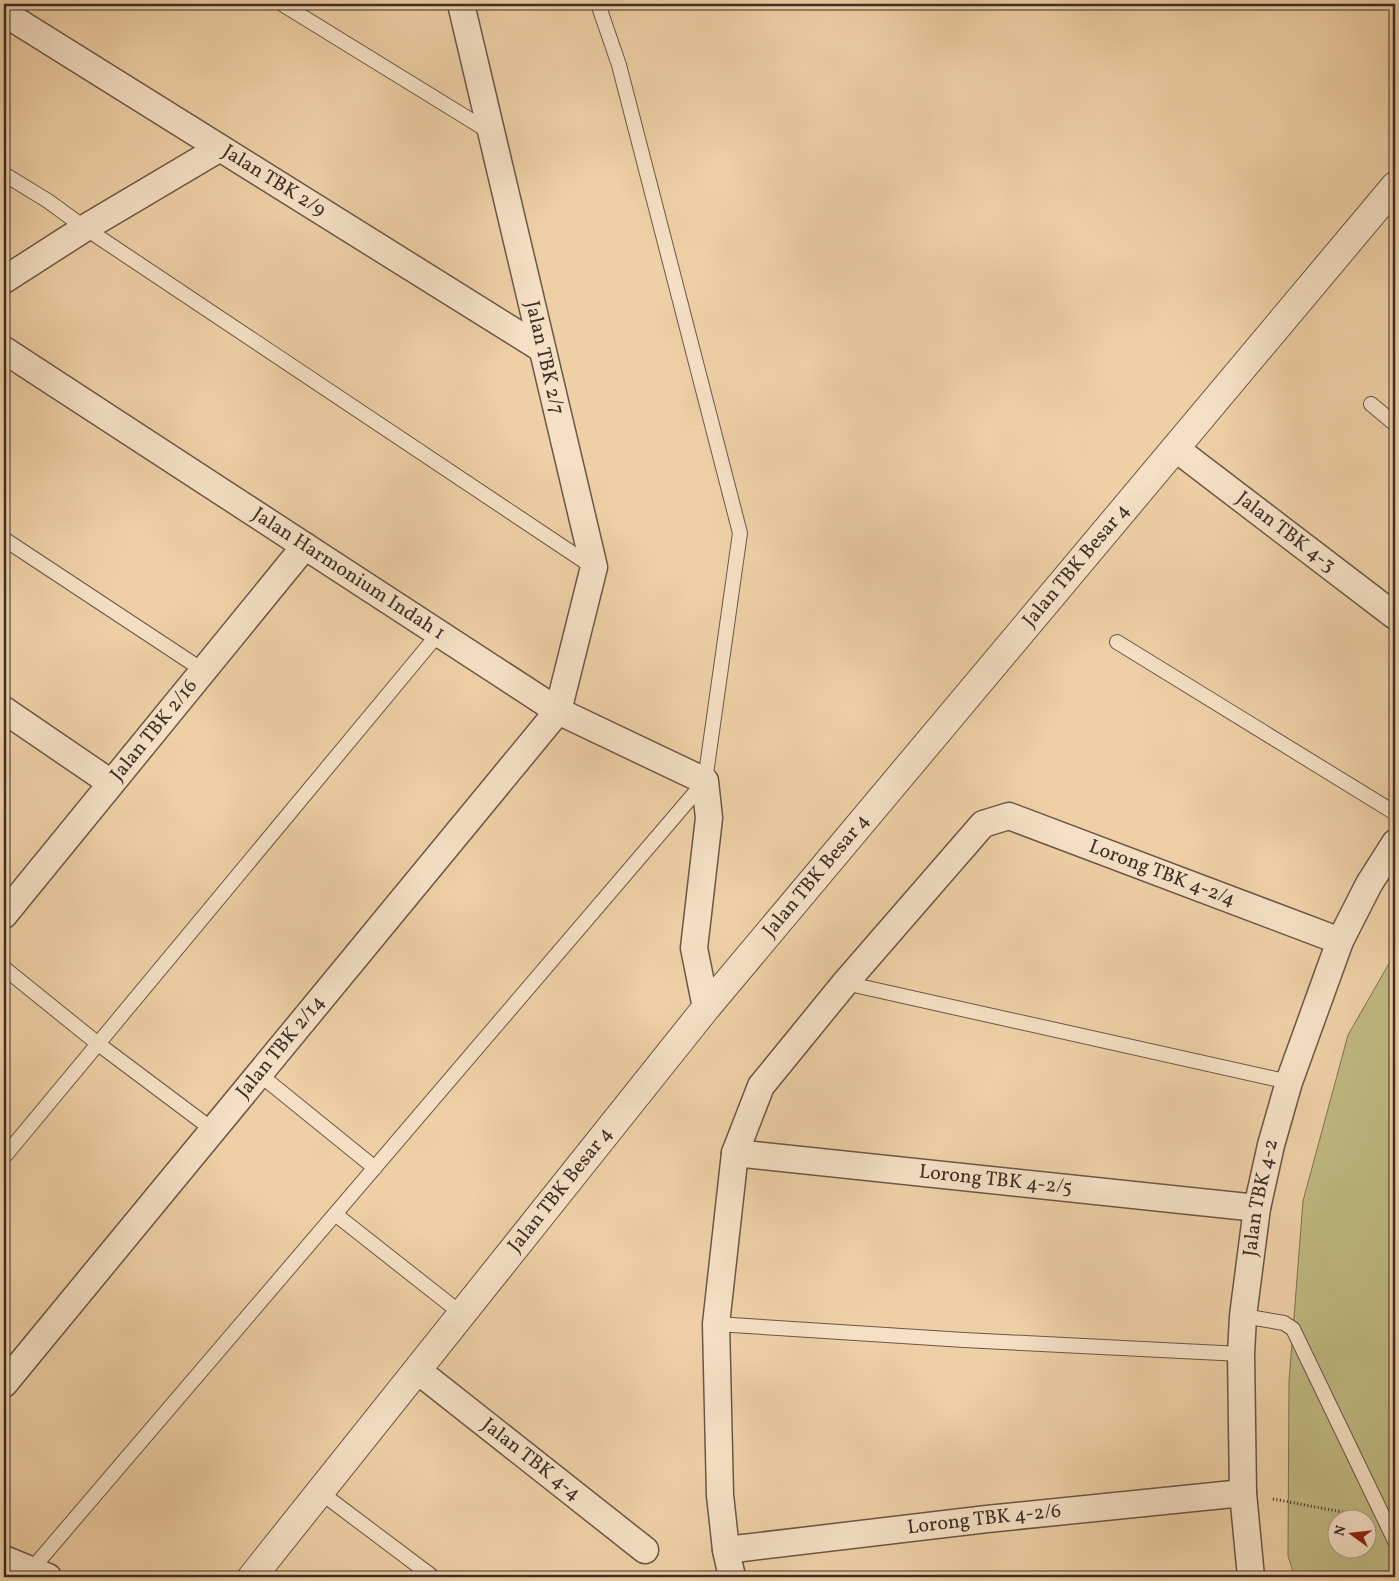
<svg xmlns="http://www.w3.org/2000/svg" width="1399" height="1581" font-family="Vollkorn,serif">
  <style>
    .green { fill: #c0b982; stroke: #7e7454; fill-rule: evenodd }
    .lines { fill: none; stroke-linecap: round; stroke-linejoin: round }
    .service-casing { stroke: #6a5747; stroke-width: 16 }
    .minor-casing { stroke: #6a5747; stroke-width: 29 }
    .tertiary-casing { stroke: #6a5747; stroke-width: 30 }
    .path { stroke: #3d2f27; stroke-width: 3; stroke-dasharray: 1 2.5; stroke-linecap: butt }
    .service { stroke: #f5e0c5; stroke-width: 14 }
    .minor { stroke: #f5e0c5; stroke-width: 26 }
    .tertiary { stroke: #f5e0c5; stroke-width: 28 }
    .labels { text-anchor: middle; dominant-baseline: central; stroke-width: 4; stroke-linejoin: round; paint-order: stroke }
    .street-label { font-size: 20px; fill: #3d2f27; stroke: #f5e0c5 }
  </style>
  <rect width="100%" height="100%" fill="#efd0a6"/>
  <filter id="stains"><feTurbulence type="fractalNoise" baseFrequency=".004" numOctaves="4"/><feColorMatrix values="0 0 0 0 .2 0 0 0 0 .09 0 0 0 0 .02 0 0 0 .5 -.17"/></filter>
  <radialGradient id="worn" r=".72"><stop offset=".6" stop-color="#630" stop-opacity="0"/><stop offset="1" stop-color="#630" stop-opacity=".3"/></radialGradient>
  <path class="green" d="M1395 953V1577H1295L1288 1556 1289 1382 1303 1201 1348 1035ZM1336 1518H1366V1548H1336Z"/>
  <g class="lines">
    <g class="service-casing">
      <path id="service" d="M282 4 490 132
        M4 174 48 201 85 228 593 567
        M1371 404 1395 424
        M4 539 204 671
        M1117 642 1395 813
        M4 968 97 1043 213 1130
        M845 983 1289 1082
        M259 1074 375 1168
        M4 1157 439 633
        M335 1214 462 1314
        M1243 1316 1284 1323 1293 1329 1395 1541
        M716 1324 964 1340 1241 1354
        M320 1492 433 1577
        M31 1570 705 781 740 533 619 65 598 4"/>
    </g>
    <g class="minor-casing">
      <g id="minor">
        <path id="s1" d="M4 13 542 349"/>
        <path d="M4 280 85 228 220 148"/>
        <path id="s2" d="M4 350 558 711 705 781 709 818 694 948 706 1008"/>
        <path id="s3" d="M1175 448 1395 616"/>
        <path d="M4 710 111 783"/>
        <path id="s4" d="M4 915 305 546"/>
        <path id="s5" d="M735 1153 1257 1208"/>
        <path id="s6" d="M417 1370 645 1550"/>
        <path id="s7" d="M4 1384 558 711 594 567 461 4"/>
        <path id="s8" d="M726 1550 987 1519 1243 1493"/>
        <path d="M4 1559 48 1577"/>
        <path id="s9" d="M732 1577 726 1550 720 1495 716 1324 735 1153 761 1086 845 983 983 824 1009 816 1340 941"/>
        <path id="s10" d="M1251 1577 1243 1493 1241 1354 1243 1316 1257 1208 1271 1145 1289 1082 1340 941 1369 884 1395 843"/>
      </g>
    </g>
    <g class="tertiary-casing">
      <g id="tertiary">
        <path id="s11" d="M252 1577 706 1008 1395 186"/>
      </g>
    </g>
    <path class="path" d="M1273 1499 1358 1515"/>
    <use href="#service" class="service"/>
    <use href="#minor" class="minor"/>
    <use href="#tertiary" class="tertiary"/>
  </g>
  <g class="labels">
    <g class="street-label">
      <text stroke="none"><textPath href="#s1" startOffset="318">Jalan TBK 2/9</textPath></text>
      <text transform="translate(544 358) rotate(77)">Jalan TBK 2/7</text>
      <text stroke="none"><textPath href="#s3" startOffset="139">Jalan TBK 4-3</textPath></text>
      <text stroke="none"><textPath href="#s11" startOffset="1305">Jalan TBK Besar 4</textPath></text>
      <text stroke="none"><textPath href="#s2" startOffset="411">Jalan Harmonium Indah 1</textPath></text>
      <text stroke="none"><textPath href="#s4" startOffset="238">Jalan TBK 2/16</textPath></text>
      <text stroke="none"><textPath href="#s9" startOffset="1032">Lorong TBK 4-2/4</textPath></text>
      <text stroke="none"><textPath href="#s11" startOffset="900">Jalan TBK Besar 4</textPath></text>
      <text stroke="none"><textPath href="#s7" startOffset="436">Jalan TBK 2/14</textPath></text>
      <text stroke="none"><textPath href="#s5" startOffset="262">Lorong TBK 4-2/5</textPath></text>
      <text stroke="none"><textPath href="#s11" startOffset="495">Jalan TBK Besar 4</textPath></text>
      <text stroke="none"><textPath href="#s10" startOffset="381">Jalan TBK 4-2</textPath></text>
      <text stroke="none"><textPath href="#s6" startOffset="145">Jalan TBK 4-4</textPath></text>
      <text stroke="none"><textPath href="#s8" startOffset="260">Lorong TBK 4-2/6</textPath></text>
    </g>
  </g>
  <rect width="1399" height="1581" fill="none" stroke="#efd0a6" stroke-width="20"/>
  <rect x="5" y="5" width="1389" height="1571" fill="none" stroke="#3d2f27" stroke-width="2.5"/>
  <rect x="10" y="10" width="1379" height="1561" fill="none" stroke="#3d2f27"/>
  <g transform="translate(1352 1534) rotate(285)"><circle r="24" fill="#f5e0c5" stroke="#ab9986"/>
  <path d="M0-4L9 19L0 12L-9 19Z" fill="#8f2418"/>
  <text y="-8" font-size="14" font-weight="bold" text-anchor="middle" fill="#3d2f27">N</text>
  </g>
  <rect width="100%" height="100%" filter="url(#stains)"/>
  <rect width="100%" height="100%" fill="url(#worn)"/>
</svg>
